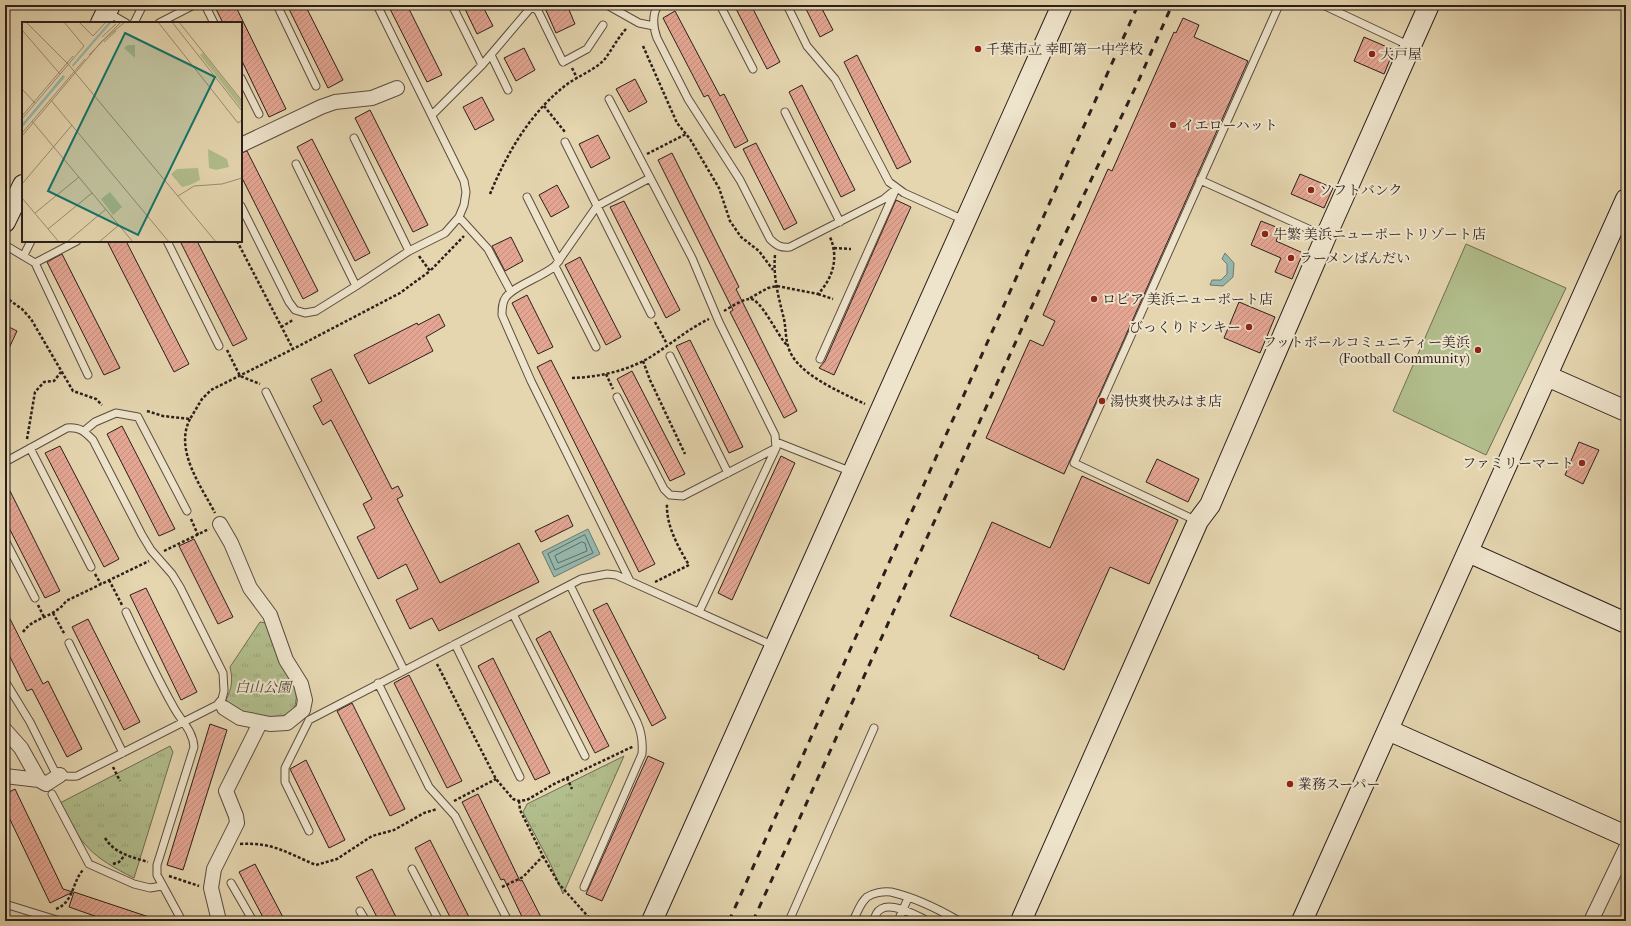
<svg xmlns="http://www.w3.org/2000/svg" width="1631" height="926" font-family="'IM FELL French Canon','Noto Serif JP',serif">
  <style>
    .grass { fill: url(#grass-tufts); stroke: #6e6e54 }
    .pitch { fill: #b2be8d; stroke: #6e6e54 }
    .water { fill: #96b9ae; stroke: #6b7b73 }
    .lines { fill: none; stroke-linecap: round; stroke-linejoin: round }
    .shore { stroke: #606c64; stroke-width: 1 }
    .building { fill: url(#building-hatch); stroke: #2b1f1b }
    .lane-casing { stroke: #5a4d40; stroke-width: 9 }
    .street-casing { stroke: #5a4d40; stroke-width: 16 }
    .secondary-casing { stroke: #2b1f1b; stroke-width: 22 }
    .path { stroke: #2b1f1b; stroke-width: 2.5; stroke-dasharray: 3 2; stroke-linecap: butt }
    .lane { stroke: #eee4cc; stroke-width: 7 }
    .street { stroke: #eee4cc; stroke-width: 14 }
    .secondary { stroke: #eee4cc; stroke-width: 20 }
    .rail { stroke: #2b1f1b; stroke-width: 3; stroke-dasharray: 7 7; stroke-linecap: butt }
    .poi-dot { fill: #8f2418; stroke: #eee4cc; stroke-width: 1.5 }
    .labels { text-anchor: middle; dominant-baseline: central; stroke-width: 4; stroke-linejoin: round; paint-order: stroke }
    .poi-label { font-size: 14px; fill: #2b1f1b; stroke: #eee4cc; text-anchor: start }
    .park-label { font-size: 14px; font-style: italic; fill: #4d4738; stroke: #eee4cc }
    .inset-road { fill: none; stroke: #9b8d74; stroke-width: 1 }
    .view { fill: #0f766e; fill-opacity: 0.15; stroke: #0f766e; stroke-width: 2 }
    .inset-edge { fill: none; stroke: #2b1f1b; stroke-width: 2 }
  </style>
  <defs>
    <pattern id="grass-tufts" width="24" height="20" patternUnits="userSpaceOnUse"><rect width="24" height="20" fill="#b2be8d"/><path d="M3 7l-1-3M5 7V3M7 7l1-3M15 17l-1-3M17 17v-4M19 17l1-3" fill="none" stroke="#99a379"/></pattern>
    <pattern id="building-hatch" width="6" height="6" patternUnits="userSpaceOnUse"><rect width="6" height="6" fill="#e4a693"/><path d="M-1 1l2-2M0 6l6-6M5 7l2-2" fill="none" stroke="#c48e7e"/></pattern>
  </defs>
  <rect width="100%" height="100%" fill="#e5d6b0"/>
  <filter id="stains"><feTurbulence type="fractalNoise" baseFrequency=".005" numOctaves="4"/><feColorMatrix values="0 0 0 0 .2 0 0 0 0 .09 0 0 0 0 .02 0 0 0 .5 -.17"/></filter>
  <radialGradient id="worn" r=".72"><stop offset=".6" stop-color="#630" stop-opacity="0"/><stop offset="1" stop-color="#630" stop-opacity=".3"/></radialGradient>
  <path class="grass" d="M260 622 266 623C280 650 308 686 291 716L255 718 228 705 226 700C232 688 233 680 230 667Z
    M170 746 173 752 134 878C92 857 81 846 60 803Z
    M624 756 563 894 551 865 523 812 527 804Z"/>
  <path class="pitch" d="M1466 244 1566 288 1486 455 1393 411Z"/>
  <path class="water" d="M1225 253 1234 263 1233 277 1223 286 1210 285 1212 280H1221L1227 274V264L1222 259Z
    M588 529 600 554 554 577 542 552Z"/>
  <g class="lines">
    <path class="shore" d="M585 535 593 553 555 570 548 554Z
      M582 542 585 543 587 551 558 563 555 556Z"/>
  </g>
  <path class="building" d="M214 5H235L286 109 269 117 241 59V23H223Z
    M287 5H305L343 80 328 88Z
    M388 5H407L442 75 427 82Z
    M463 5H482L493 26 477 34Z
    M552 5H567L575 24 556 33 545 8Z
    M734 5H751L780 62 767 69Z
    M804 5H820L833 30 820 37Z
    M675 11 720 96 724 94 748 141 735 148 708 95 704 97 663 18Z
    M1183 18 1199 25 1194 37 1248 61 1064 474 986 438 1030 340 1043 346 1055 321 1043 315 1108 169 1112 171 1174 32 1176 33Z
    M1364 37 1394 50 1384 74 1354 61Z
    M524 48 535 70 516 81 504 58Z
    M857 55 911 162 897 169 844 62Z
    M635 79 647 102 629 112 616 89Z
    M802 85 855 190 841 197 789 92Z
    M482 97 494 120 475 130 463 107Z
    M370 110 428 225 413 232 355 118Z
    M598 135 610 158 591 168 579 144Z
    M312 139 370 253 355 261 297 147Z
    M756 143 797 223 784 230 743 149Z
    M247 151 318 291 303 299 241 176V153Z
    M672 153 739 287 736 289 797 411 784 418 730 312 733 310 658 160Z
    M1300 174 1333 188 1324 208 1291 194Z
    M557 185 569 207 551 217 539 195Z
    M896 200 911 207 834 375 819 368 825 361Z
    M624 201 680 310 666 318 610 207Z
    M1261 221 1281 229 1276 241 1303 253 1292 279 1275 272 1281 258 1251 245Z
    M511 237 523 261 505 271 492 246Z
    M107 241H126L189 364 174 372Z
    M180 241H197L247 339 233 346Z
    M62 254 120 368 104 375 47 262Z
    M580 257 621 337 606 345 565 265Z
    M527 295 553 347 538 354 512 303Z
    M1239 302 1275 317 1260 353 1224 338Z
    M439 314 445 326 426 337 433 351 369 384 354 355 417 323 418 325Z
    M5 325 17 331 5 357Z
    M690 340 743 447 729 453 676 346Z
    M551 360 655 564 639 572 537 367Z
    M331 369 392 489 398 486 403 496 397 499 440 583 519 543 539 582 439 631 432 618 410 629 396 600 418 589 406 564 378 579 357 537 375 528 363 504 372 499 331 420 323 425 313 406 322 401 311 379Z
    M632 371 685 474 670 481 617 379Z
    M122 426 175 529 159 536 107 434Z
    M1579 442 1599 450 1583 484 1565 475Z
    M60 446 119 559 104 567 45 453Z
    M781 456 795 463 732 600 718 593Z
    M1157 459 1199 479 1188 502 1146 482Z
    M1082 476 1178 520 1149 584 1110 567 1064 670 1038 658 1039 656 950 616 992 522 1050 548Z
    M5 481 60 591 45 598 5 520Z
    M568 515 573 526 541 542 535 531Z
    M194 539 233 617 218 624 179 546Z
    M146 588 197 692 181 700 130 595Z
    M607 603 666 718 652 726 593 610Z
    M5 609 43 684 48 681 82 749 67 757 32 689 27 691 5 647Z
    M88 619 140 722 124 730 72 627Z
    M550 631 609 746 595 753 536 639Z
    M493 658 550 773 535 780 478 666Z
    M409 675 462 781 447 788 394 683Z
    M352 703 405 809 390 816 337 711Z
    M210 724 227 730 183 870 167 865Z
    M648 756 664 763 602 901 586 894Z
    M306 760 345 840 329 848 290 769Z
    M15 789 63 889 73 892 50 903 5 809V794Z
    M478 794 520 881 522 880 543 921H524L504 879 501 880 462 802Z
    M430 840 469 917 461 921H452L415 848Z
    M255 864 285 921H265L239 872Z
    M372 869 398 921H379L356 877Z
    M74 892 155 919V921H109L69 907Z"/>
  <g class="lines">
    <g class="lane-casing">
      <path id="lane" d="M205 5 214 23
        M277 5 316 86
        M452 5 482 65
        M607 5 639 23 654 26
        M658 5C652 15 653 27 657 38L688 99 740 180 770 239C777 246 781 248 790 247L884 199 896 189
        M720 5 753 69
        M787 5 807 46 835 79 889 182 904 193 964 220
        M1323 5 1410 46
        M532 6 538 11 563 62 587 49 603 25
        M107 12 126 23
        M134 23 143 5
        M159 23 194 5
        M491 55 508 90
        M241 78 259 114
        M609 99 692 258 719 322 775 435 776 448 699 612
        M785 112 840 222
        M432 115 482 65 533 5
        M354 138 409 251
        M565 142 651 314
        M296 164 356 286
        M1200 180 1324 236
        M527 197 559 261
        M241 206 289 302 295 310 305 313 316 311 356 286 409 251 445 233 459 217 464 205 466 192 464 181 377 5
        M459 217 488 249 511 292
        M167 241 219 346
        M5 245 35 263 88 375
        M24 255 31 241
        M35 263 77 241
        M555 266 596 347
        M670 356 728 473
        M820 359 895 191
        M266 392 404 670
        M617 397 664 489 670 495 683 496 776 448
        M84 431 95 422 116 413 138 417 187 511
        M776 442 852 472
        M30 448 91 567
        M5 462 67 428C80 427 84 431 93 440L142 535 151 550 172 574 180 587 223 673 224 691 222 699 217 705 77 776C67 777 61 776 54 770L30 722 5 681
        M1197 521 1074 463 1279 5
        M5 540 35 598
        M630 581 531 381 502 315C502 309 502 302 506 297 514 286 542 277 555 266L597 206 650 178
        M570 585 637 722C642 733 643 742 642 754L584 887
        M126 612C141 644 156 676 173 706 180 720 193 730 194 747L157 865V875L182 921
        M513 614 585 756
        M69 643 123 753
        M455 644 520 777
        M378 683 429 787 455 816 508 921
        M52 794 89 864 134 884 150 888 162 886
        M309 831 285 782V768L309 720 581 579 607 574 616 575 774 646
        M412 869 439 921
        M231 883 253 921
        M5 904 60 921
        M360 911 366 921
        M789 921 874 728
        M853 921C857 913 860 903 867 897 873 893 883 891 891 892 913 897 940 910 959 921
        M874 921C878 895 910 912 924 919L923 921
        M898 921 908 898"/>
    </g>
    <g class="street-casing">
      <path id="street" d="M241 145 321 107 335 102 372 98 397 88
        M220 524 231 543 250 588 270 615 286 660 301 684 305 700 303 710 287 723 270 724 240 718 224 708
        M5 730 21 748 39 780 46 784 60 775
        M5 776 39 780
        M219 921 211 888 214 869 237 823 236 816 226 791 260 723
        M1591 921 1626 848"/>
    </g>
    <g class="secondary-casing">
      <path id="secondary" d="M101 23 110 5
        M5 222 23 185
        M1547 376 1626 411
        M1468 552 1626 623
        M1388 730 1626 836
        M652 921 1062 5
        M1021 921 1198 521 1210 505 1326 236 1429 5
        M1302 921 1626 199"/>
    </g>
    <path class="path" d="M643 46 677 123 690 139 719 188 730 221 741 237 759 251 773 270
      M572 68 577 78
      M544 106 565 132
      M647 154 686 134
      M1622 184 1626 175
      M490 194C507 153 530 113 566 85 578 76 593 71 604 60 612 50 618 37 627 28
      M237 241 293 349 400 293 430 271
      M834 248 851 249
      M775 255C773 276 778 295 783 315 786 325 785 336 788 346 795 374 841 392 865 404
      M419 256 430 271 464 236
      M818 294 833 299
      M5 297 22 309 31 319 73 391 96 399 102 405
      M750 298 768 288 777 286 818 294C833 278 839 258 830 237
      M724 311C731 307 741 300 749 299 760 296 778 337 787 345
      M655 322 667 344
      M281 327 293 320
      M227 350 240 376 260 384
      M643 361 650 380 685 454
      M606 374 613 389
      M572 378C599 377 628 371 652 356 671 344 688 329 709 319
      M147 411 163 416 190 419 202 399 211 390 293 349
      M190 419C174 450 201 486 215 513
      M27 439 35 392 44 382 54 381 61 372
      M191 519 198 535
      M164 551 209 529
      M95 574 101 584
      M109 580 122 605
      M655 582 689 565C678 547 666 525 667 504
      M38 605 44 617
      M53 613 65 635
      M23 632C33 617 56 617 66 601L149 561
      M437 664 496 779 513 799 519 801 527 800 554 784 634 746
      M113 767 120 781
      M567 778 572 789
      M454 801 496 779
      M105 838C115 854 132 857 148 862
      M240 844C273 842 287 853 316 865L337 859 372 836 394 830 424 813 437 809
      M543 856 559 884 592 921
      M113 864 119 862 125 855
      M169 876 199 886
      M502 887 523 877 543 856 520 810 519 801
      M56 909C74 902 72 882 83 870"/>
    <use href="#lane" class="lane"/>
    <use href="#street" class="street"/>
    <use href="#secondary" class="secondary"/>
    <path class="rail" d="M729 921 1138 5
      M753 921 1057 251 1138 82 1172 5"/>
  </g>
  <g class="poi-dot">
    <circle cx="978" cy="49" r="4"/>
    <circle cx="1372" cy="54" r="4"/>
    <circle cx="1173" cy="125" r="4"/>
    <circle cx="1311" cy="190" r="4"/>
    <circle cx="1265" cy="234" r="4"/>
    <circle cx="1291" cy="258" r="4"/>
    <circle cx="1094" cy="299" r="4"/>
    <circle cx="1249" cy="327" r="4"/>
    <circle cx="1478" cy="350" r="4"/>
    <circle cx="1102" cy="401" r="4"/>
    <circle cx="1582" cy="463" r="4"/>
    <circle cx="1290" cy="784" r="4"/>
  </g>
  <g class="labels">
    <g class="poi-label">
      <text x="986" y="49">千葉市立 幸町第一中学校</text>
      <text x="1380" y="54">大戸屋</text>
      <text x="1181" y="125">イエローハット</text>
      <text x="1319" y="190">ソフトバンク</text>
      <text x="1273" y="234">牛繁 美浜ニューポートリゾート店</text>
      <text x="1299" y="258">ラーメンばんだい</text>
      <text x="1102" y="299">ロピア 美浜ニューポート店</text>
      <text x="1241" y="327" text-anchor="end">びっくりドンキー</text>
      <text x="1470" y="342" text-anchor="end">フットボールコミュニティー美浜<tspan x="1470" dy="16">(Football Community)</tspan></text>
      <text x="1110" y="401">湯快爽快みはま店</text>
      <text x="1574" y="463" text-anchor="end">ファミリーマート</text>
      <text x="1298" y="784">業務スーパー</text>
    </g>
    <g class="park-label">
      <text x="263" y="687">白山公園</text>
    </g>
  </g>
  <g transform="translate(22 22)">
    <rect width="220" height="220" fill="#e5d6b0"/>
    <path d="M106 23H113V36L102 26ZM181 31 220 80V87L178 33Z" fill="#b2be8d"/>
    <path d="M186 127 205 137 207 145 194 148 187 146ZM176 146 178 158 168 163 160 165 149 152 155 147ZM88 170 100 185 91 193 79 177Z" fill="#b2be8d"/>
    <path d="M87 0H90L51 45 50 43ZM41 53 43 55 0 106V102Z" fill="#96b9ae"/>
    <path class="inset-road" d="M4 0 46 42 194 220M57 0 71 14 84 0M136 0 216 101 220 98M150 0 220 89M157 0 220 79M0 8 38 52M80 15 94 2M82 20 94 9M67 33 99 0M0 67 13 81M28 77 147 220M0 94 51 34M0 97 62 24 42 0M10 99 111 220M0 111 63 37M0 114 80 19 103 0M0 162 50 103M156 174 172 164 200 162 220 156M0 176 37 220M13 191 57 155M26 207 70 171M45 220 84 187M77 220 97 203"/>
    <path class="view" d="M103 11 193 55 116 213 26 169Z"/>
    <rect width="220" height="220" class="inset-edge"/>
  </g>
  <rect width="1631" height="926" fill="none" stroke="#e5d6b0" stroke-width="20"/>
  <rect x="6" y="6" width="1619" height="914" fill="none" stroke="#2b1f1b" stroke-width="2"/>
  <rect x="10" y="10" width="1611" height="906" fill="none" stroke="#2b1f1b"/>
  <rect width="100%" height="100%" filter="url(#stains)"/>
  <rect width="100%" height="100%" fill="url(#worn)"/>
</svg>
